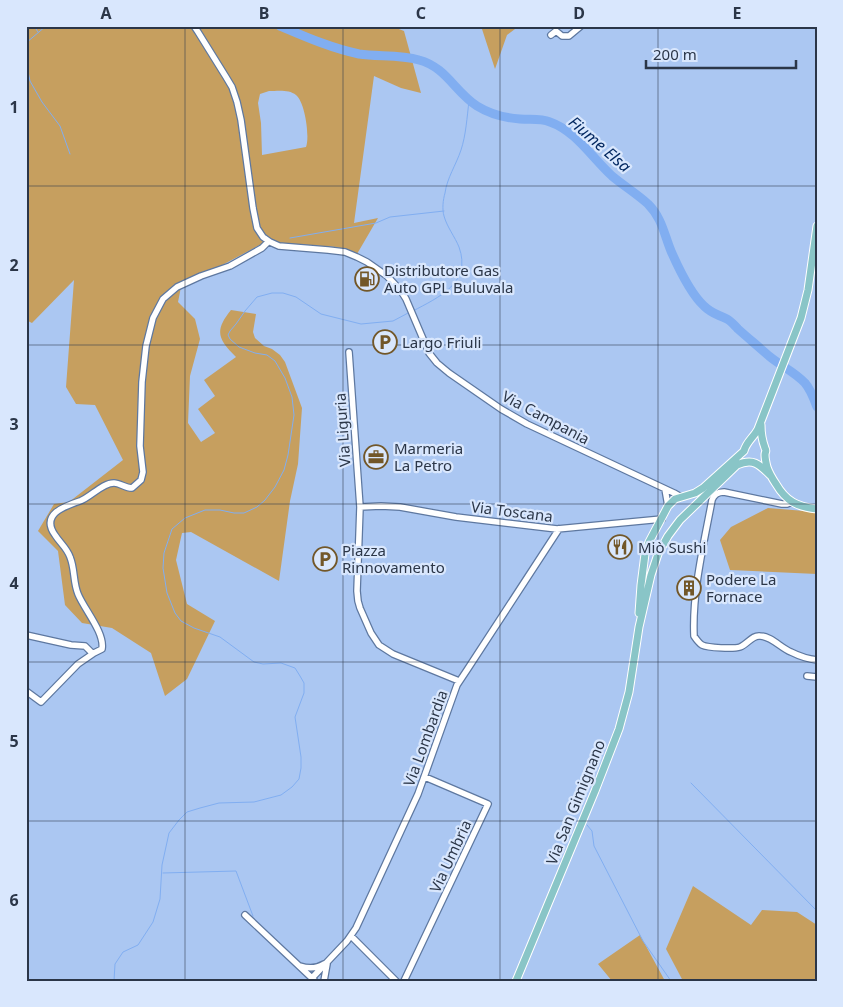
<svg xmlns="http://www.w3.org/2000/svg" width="843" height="1007" font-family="'Noto Sans',sans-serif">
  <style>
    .green { fill: #c69f5f; fill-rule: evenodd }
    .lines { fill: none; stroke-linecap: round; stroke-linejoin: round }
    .stream { stroke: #81aef1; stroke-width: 1 }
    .river { stroke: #81aef1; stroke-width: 9 }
    .minor-casing { stroke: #5e78a0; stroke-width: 8 }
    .major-casing { stroke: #fff; stroke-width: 9 }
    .minor { stroke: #fff; stroke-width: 5.5 }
    .major { stroke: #89c5c7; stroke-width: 7 }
    .grid { fill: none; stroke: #2b3648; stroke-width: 1; stroke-opacity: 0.55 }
    .labels { text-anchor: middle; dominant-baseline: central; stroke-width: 4.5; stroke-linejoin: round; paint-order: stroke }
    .poi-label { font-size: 15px; fill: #2b3648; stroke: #d9e7fd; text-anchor: start }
    .street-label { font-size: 15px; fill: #2b3648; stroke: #d9e7fd }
    .water-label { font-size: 16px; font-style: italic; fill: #00265f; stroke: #d9e7fd }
    .neatline { fill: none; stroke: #2b3648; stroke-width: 2 }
    .grid-label { font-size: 16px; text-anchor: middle; font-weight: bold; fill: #2b3648 }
  </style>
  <rect width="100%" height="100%" fill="#abc7f2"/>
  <path class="green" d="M26 26H391L404 31 421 93 401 88 374 76 354 223 378 218 357 254 337 247 287 244 280 243 271 239 181 287 178 302 195 319 200 339 190 376 188 423 201 442 215 433 198 409 215 396 204 380 236 357C218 339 214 331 231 310L256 314 253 332 255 338 264 346 272 349 280 355 285 362 302 408 298 464 290 501 279 581 191 532 182 533 176 560 187 604 215 621 187 679 165 696 151 653 112 628 82 623 65 605 58 551 38 531 54 504 69 502 123 460 95 405 76 404 66 387 74 280 32 323 26 320ZM269 91C277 91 289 89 296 95 305 102 310 137 306 147L262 155 261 123 258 103 260 94Z
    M481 26H519L507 35 495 69Z
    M768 508 817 512V574L730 570 720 540 731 527Z
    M693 886 751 925 762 910 797 912 817 925V981H683L666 949Z
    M640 935 665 981H612L598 964Z"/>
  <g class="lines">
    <path class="stream" d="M34 26 38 32
      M26 43 46 26
      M26 62 30 81 42 102 60 126 70 154
      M290 238 376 223 390 217 444 211
      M413 311C439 297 472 283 459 247 455 237 447 227 444 216 442 209 443 200 445 193 447 178 456 165 461 150 466 135 467 117 469 101
      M691 783 817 911
      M587 825 592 831 594 846 643 941 671 981
      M163 873 236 871 253 916
      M114 981 115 964 123 952 138 945 153 922 160 899 162 865 169 833 179 820 187 812 200 808 219 803 254 802 281 795 292 787 299 779 301 768V757L295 717 304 693V683L300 676 295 668 281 663 263 664 254 662 220 637 194 628 181 621 175 613 167 593 163 568 164 553 172 529 185 518 205 510H220L234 513H244L257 507 265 500 275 487 284 470 288 455 294 415 292 397 285 378 275 361 267 355 255 353 239 347 230 339 228 335 230 331 236 324 245 311 257 297 272 293H283L296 297 321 314 361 324 393 321 410 312"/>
    <path class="river" d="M280 26C306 37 331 48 359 54 378 57 399 54 419 60 446 67 455 92 477 106 490 114 505 118 520 119 530 120 540 118 550 122 576 131 592 158 612 176 624 186 637 194 648 204 662 218 664 234 671 251 678 267 691 294 704 306 712 314 717 314 727 319 731 321 734 325 738 329 748 338 759 347 769 356 781 366 795 372 805 383 811 390 814 399 817 407"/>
    <g class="minor-casing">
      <path id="minor" d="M194 26 198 32 226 77 232 87 237 102 241 120 253 208 257 228 263 237 270 242 279 246 328 250 345 252 357 257 367 262 387 276 401 291 406 299 429 353 437 363 449 373 501 409 527 424 674 493 681 497
        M551 35 556 31 562 36H569L581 26
        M349 352 360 507 357 591 358 601 360 608 371 633 379 645 393 654 459 681
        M665 489 668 506
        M792 502 787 504H782L724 492C718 492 714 494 712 500 704 543 692 592 694 636 696 639 699 643 702 645 708 648 734 649 740 647 748 644 752 635 760 636 771 636 781 648 791 652 799 656 808 659 817 660
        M360 507 381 506 400 507 456 517 557 529 662 519
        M26 635 71 645 85 646 91 652 94 653 102 649C105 633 84 609 78 594 73 582 75 569 70 557 67 548 60 543 55 535 40 514 65 506 80 501 91 497 102 483 114 483 120 483 125 488 132 488L141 480 143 472 140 446 142 382 146 346 153 318 163 299 177 287 201 276 230 266 262 248 268 242
        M807 676 817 677
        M26 691 41 702 78 664 94 653
        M245 915 314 980
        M351 936 396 981
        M300 966C309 969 316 969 324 964
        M312 978 347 941 356 928 418 794 457 685 467 670 559 529
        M324 981 327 964
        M404 981 488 804 425 777"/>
    </g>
    <g class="major-casing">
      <path id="major" d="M761 425C761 434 762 440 765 448 767 452 765 451 765 455 765 459 766 463 767 467 769 473 772 478 776 484 786 501 797 507 817 509
        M639 613 641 585 645 554 649 542 668 506 675 499 695 493 703 488 744 451C746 442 754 437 758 429L801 318 808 290 817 226
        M516 981 595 791 619 729 629 692 639 627 651 575 658 554 668 536 680 520 737 465C753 458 759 464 770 475"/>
    </g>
    <use href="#minor" class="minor"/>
    <use href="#major" class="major"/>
  </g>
  <path class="grid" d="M185 26V981M343 26V981M500 26V981M658 26V981M26 186H817M26 345H817M26 504H817M26 662H817M26 821H817"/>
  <defs>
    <g id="fuel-ring" transform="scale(1.25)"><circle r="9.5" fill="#d9e7fd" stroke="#725729" stroke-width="1.5"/><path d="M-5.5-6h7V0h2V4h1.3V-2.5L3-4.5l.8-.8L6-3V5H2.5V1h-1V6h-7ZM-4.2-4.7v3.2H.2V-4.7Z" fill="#725729"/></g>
    <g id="parking-ring" transform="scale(1.25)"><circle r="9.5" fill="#d9e7fd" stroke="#725729" stroke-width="1.5"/><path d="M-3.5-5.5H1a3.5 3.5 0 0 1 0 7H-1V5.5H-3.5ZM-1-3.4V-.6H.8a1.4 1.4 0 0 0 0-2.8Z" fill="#725729"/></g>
    <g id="office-ring" transform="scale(1.25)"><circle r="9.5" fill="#d9e7fd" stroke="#725729" stroke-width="1.5"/><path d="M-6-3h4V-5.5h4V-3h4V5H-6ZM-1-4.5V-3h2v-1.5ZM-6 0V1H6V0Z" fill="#725729"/></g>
    <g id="restaurant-ring" transform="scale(1.25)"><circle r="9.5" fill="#d9e7fd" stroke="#725729" stroke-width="1.5"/><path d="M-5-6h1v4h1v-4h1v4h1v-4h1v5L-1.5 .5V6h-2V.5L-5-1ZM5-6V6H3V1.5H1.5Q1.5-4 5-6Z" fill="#725729"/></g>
    <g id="building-ring" transform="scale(1.25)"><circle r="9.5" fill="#d9e7fd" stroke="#725729" stroke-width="1.5"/><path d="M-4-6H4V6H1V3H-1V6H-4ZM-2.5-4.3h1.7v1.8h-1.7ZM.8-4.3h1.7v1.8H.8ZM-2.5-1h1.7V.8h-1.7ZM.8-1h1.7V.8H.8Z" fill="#725729"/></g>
  </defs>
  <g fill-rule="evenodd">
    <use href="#fuel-ring" x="367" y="279"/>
    <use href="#parking-ring" x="385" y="342"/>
    <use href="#office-ring" x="376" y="457"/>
    <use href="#restaurant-ring" x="620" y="547"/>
    <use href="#parking-ring" x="325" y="559"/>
    <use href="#building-ring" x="689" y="588"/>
  </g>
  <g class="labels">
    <g class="poi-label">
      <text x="384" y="270">Distributore Gas<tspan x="384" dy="17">Auto GPL Buluvala</tspan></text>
      <text x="402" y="342">Largo Friuli</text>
      <text x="394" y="448">Marmeria<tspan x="394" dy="17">La Petro</tspan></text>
      <text x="638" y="547">Miò Sushi</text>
      <text x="342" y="550">Piazza<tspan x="342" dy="17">Rinnovamento</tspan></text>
      <text x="706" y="579">Podere La<tspan x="706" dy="17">Fornace</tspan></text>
    </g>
    <g class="street-label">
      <text transform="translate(546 417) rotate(28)">Via Campania</text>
      <text transform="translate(342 430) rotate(-94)">Via Liguria</text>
      <text transform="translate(512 511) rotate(7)">Via Toscana</text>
      <text transform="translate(425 738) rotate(-70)">Via Lombardia</text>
      <text transform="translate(575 802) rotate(-68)">Via San Gimignano</text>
      <text transform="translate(450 856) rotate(-65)">Via Umbria</text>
    </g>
    <g class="water-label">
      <text transform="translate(600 144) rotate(41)">Fiume Elsa</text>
    </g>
  </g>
  <rect width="843" height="1007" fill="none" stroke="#d9e7fd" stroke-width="55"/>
  <path d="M646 60v8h150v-8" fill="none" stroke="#2b3648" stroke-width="2.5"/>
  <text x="653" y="60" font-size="15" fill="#2b3648" stroke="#d9e7fd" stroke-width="4" paint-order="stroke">200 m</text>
  <rect x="28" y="28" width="788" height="952" class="neatline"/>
  <g class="grid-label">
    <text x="106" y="19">A</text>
    <text x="264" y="19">B</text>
    <text x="421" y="19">C</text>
    <text x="579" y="19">D</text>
    <text x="737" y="19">E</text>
    <text x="14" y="113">1</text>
    <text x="14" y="271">2</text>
    <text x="14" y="430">3</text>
    <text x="14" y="589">4</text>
    <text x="14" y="747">5</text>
    <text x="14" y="906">6</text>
  </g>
</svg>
